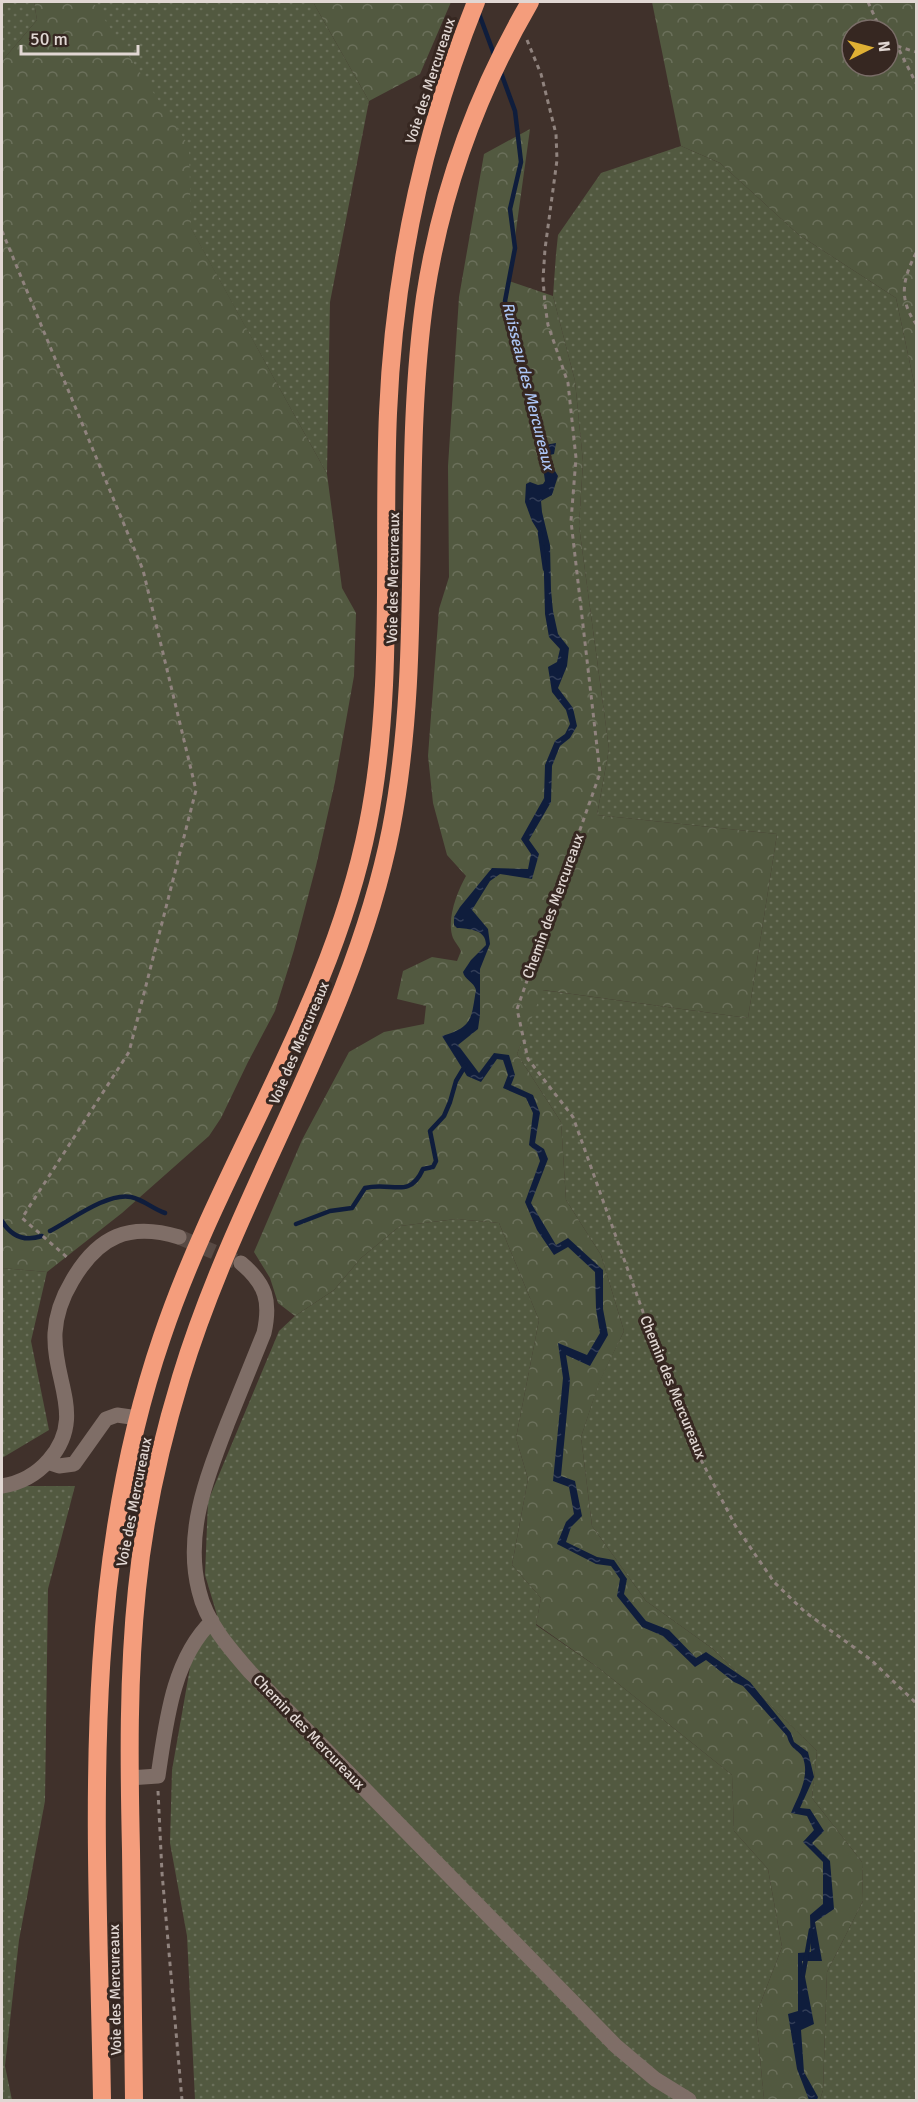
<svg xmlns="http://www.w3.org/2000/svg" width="918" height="2102" font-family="Signika,sans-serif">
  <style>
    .grass { fill: url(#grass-dots) }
    .forest { fill: url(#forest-crowns); fill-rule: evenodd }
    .water { fill: url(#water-ripples) }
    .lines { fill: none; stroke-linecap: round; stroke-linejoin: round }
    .stream { stroke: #0f1d3c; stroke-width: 4.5 }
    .minor-tunnel { stroke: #584a44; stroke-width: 15; stroke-dasharray: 15 8; stroke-linecap: butt }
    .path { stroke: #90837e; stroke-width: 3; stroke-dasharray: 4.5 4.5; stroke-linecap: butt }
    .minor { stroke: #7f6e67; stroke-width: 15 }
    .highway { stroke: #f49d7c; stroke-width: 18 }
    .labels { text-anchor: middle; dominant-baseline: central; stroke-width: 6; stroke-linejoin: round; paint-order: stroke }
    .street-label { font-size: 15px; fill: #e1d7d3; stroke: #362721 }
    .water-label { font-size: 16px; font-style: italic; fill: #acc5f5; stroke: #362721 }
  </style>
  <defs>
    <pattern id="grass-dots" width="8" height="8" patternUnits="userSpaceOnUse" patternTransform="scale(1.5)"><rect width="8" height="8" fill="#525940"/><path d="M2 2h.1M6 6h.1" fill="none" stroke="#6b705b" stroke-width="1.8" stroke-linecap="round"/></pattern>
    <pattern id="forest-crowns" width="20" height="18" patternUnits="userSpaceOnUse" patternTransform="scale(1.5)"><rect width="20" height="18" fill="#525940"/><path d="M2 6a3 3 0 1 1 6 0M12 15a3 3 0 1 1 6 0" fill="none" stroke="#6b705b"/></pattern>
    <pattern id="water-ripples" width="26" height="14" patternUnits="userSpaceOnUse" patternTransform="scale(1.5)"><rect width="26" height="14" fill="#0f1d3c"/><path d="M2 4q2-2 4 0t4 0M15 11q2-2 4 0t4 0" fill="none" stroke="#323d57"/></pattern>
  </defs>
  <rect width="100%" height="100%" fill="#40312b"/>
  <path class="grass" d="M2 2H34L37 20 2 61Z
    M93 2H313L369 101 330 302 327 474 184 216Z
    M681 146 720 163 799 235 896 298 916 392V2100H820L823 2090 827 1972 863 1901 862 1862 812 1798 817 1751 713 1649 646 1601 592 1526 581 1437 599 1382 624 1331 601 1255 566 1200 561 1122 517 1054 542 990 748 1018 777 834 597 815 609 749 579 526 583 462 575 381 553 296 556 254 558 235 601 173Z
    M456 1219 499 1223 539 1320 516 1438 528 1479 512 1565 541 1598 536 1625 600 1669 732 1775 734 1831 768 1869 782 1947 756 2015 764 2100H195L187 1936 170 1843 172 1770 191 1662 217 1615 205 1575 208 1501 279 1331 295 1316 334 1290 361 1258 400 1226Z
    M2 1268 47 1272 31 1341 49 1430 2 1458Z
    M2 1486H75L48 1589 45 1801 19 1940 5 2066 12 2100H2Z"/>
  <path class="forest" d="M34 2H93L189 146 191 228 327 474 342 588 356 613 354 676 335 782 316 866 294 950 275 1011 248 1062 221 1118 209 1136 122 1213 47 1272 2 1268V61L37 20Z
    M313 2H451L420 74 369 101Z
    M652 2H916V392L896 298 799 235 720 163 681 146ZM852 30H888V66H852Z
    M530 129 509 281 553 296 575 381 583 462 579 526 609 749 597 815 777 834 748 1018 543 990 517 1054 561 1122 566 1200 601 1255 624 1331 599 1383 581 1437 592 1526 646 1601 713 1649 817 1751 812 1798 862 1862 863 1901 827 1972 823 2090 820 2100H764L756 2015 782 1947 768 1869 734 1831 732 1775 600 1669 536 1624 541 1598 512 1565 528 1479 516 1438 539 1320 499 1223 456 1219 400 1226 361 1258 334 1290 295 1316 278 1303 270 1278 254 1252 302 1140 349 1052 384 1032 424 1024 426 1006 397 999 403 971 432 957 457 961 461 951C459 947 455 942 453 938 446 920 457 892 466 876L447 855 433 803 428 756 439 609 449 577 448 466 459 297 484 154Z"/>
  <path class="water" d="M556 443 554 454 546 456 558 476 552 495 541 501 542 512 550 545 551 590 553 611 558 634 569 648 567 666 558 688 573 708 577 726 570 738 560 746 552 766 551 802 529 840 539 854 532 879 500 874 490 881 472 910 488 929 490 944 480 969V1015L478 1029 458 1045 479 1073 494 1053 509 1055 515 1075 511 1085 533 1095 540 1113 535 1143 544 1149 548 1159 531 1203 556 1245 568 1238 603 1270V1309L608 1335 590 1366 566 1355 570 1380 561 1476 575 1481 582 1516 571 1527 566 1542 597 1557 614 1560 627 1579 624 1594 646 1621 669 1630 696 1658 706 1652 750 1682 791 1733 794 1742 808 1752 814 1777 800 1808 810 1809 824 1831 812 1843 830 1861 834 1909 815 1922 822 1961H802L814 2024 801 2030 804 2072 818 2097 817 2100H809L797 2069 788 2014 798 2011V1953L811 1952 810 1915 823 1904V1862L803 1842 814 1830 807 1816 791 1813C798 1796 810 1777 803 1758 799 1749 791 1751 787 1736L743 1686 734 1682 706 1660 695 1667 663 1636 642 1627 617 1596 620 1579 611 1566 596 1564 557 1544 566 1522 574 1514 569 1487 553 1481 563 1378 558 1343 587 1355 600 1333 596 1309 595 1272 568 1247 554 1255 537 1230 525 1202 540 1161 537 1152 529 1145 533 1113 526 1098 503 1088 508 1075 503 1060 497 1059 481 1082 467 1076 442 1036C473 1027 471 1019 476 990 474 982 464 979 463 972L471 960 486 945C486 929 469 929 457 928L454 925V917L460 907 492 868 528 869 531 854 521 839 544 798 545 765 555 741 565 734 570 724 566 710 552 692 548 667 557 662 560 649 549 637 545 614 543 539 532 521 525 502 526 484 530 482 538 485 543 484 545 481 540 446Z"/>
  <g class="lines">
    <path class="stream" d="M478 11 495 57
      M500 70 515 111 521 162 510 209 515 248 505 301 543 450
      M540 533 545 569
      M2 1221C11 1236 24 1242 42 1236
      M296 1224 330 1211 352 1208 365 1188C392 1181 409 1200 423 1169L433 1167 436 1161 430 1131 444 1116 450 1102 456 1081 465 1066
      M50 1231C71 1220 108 1192 131 1197 144 1200 153 1209 165 1213
      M803 1975 811 1930"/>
    <path class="minor-tunnel" d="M179 1237 235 1261"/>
    <path class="path" d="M868 2 878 24 883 30
      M888 36 897 46 916 83
      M527 40 541 74 556 134 557 160 545 249 543 279 545 305 548 325 568 383 576 458 571 521 600 773 517 1009 528 1059 573 1117 643 1312 700 1458 735 1525 774 1582 805 1612 870 1659 916 1703
      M897 46 916 52
      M2 231 143 570 196 790 129 1052 22 1218 69 1259
      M916 253C903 279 898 298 916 324
      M158 1791 162 1873 182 2100"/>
    <path class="minor" d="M241 1263C266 1284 271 1301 264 1333 252 1363 240 1393 228 1422 207 1476 184 1533 199 1591 206 1622 230 1649 250 1672L616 2046 655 2079 689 2100
      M47 1462 59 1466 74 1464 106 1419 117 1415 138 1418
      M2 1486C21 1483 36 1475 49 1460 86 1417 53 1382 55 1333 56 1315 63 1296 72 1281 98 1236 129 1222 179 1237
      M129 1778 158 1776C166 1724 172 1660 212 1621"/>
    <path class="highway" d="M102 2100C98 1843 77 1585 162 1337 221 1162 332 1007 368 824 395 689 382 551 388 413 394 271 423 134 476 2
      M134 2100C133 2017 132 1934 131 1850 129 1763 128 1676 137 1589 144 1518 160 1446 181 1377 238 1189 353 1022 391 829 425 653 400 474 425 297 441 192 477 93 530 2"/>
  </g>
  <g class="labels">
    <g class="street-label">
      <text transform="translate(430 81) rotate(-72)">Voie des Mercureaux</text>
      <text transform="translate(393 578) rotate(-89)">Voie des Mercureaux</text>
      <text transform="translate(553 906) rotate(-70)">Chemin des Mercureaux</text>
      <text transform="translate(299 1043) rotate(-67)">Voie des Mercureaux</text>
      <text transform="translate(673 1387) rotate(68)">Chemin des Mercureaux</text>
      <text transform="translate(134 1502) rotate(-79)">Voie des Mercureaux</text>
      <text transform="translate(309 1732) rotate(46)">Chemin des Mercureaux</text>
      <text transform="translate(115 1990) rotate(-91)">Voie des Mercureaux</text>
    </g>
    <g class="water-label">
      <text transform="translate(528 386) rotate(76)">Ruisseau des Mercureaux</text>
    </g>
  </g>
  <rect width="918" height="2102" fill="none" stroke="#e1d7d3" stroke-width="6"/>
  <g transform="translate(870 48) rotate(84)"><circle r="28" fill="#362721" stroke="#7a6d68" stroke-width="1.5"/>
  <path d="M0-4.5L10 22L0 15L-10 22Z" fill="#dfb034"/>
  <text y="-9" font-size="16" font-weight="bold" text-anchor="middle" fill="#e1d7d3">N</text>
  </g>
  <path d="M21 45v9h117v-9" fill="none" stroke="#e1d7d3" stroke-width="3"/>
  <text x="30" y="45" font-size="18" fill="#e1d7d3" stroke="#362721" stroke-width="4.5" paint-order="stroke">50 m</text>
</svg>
